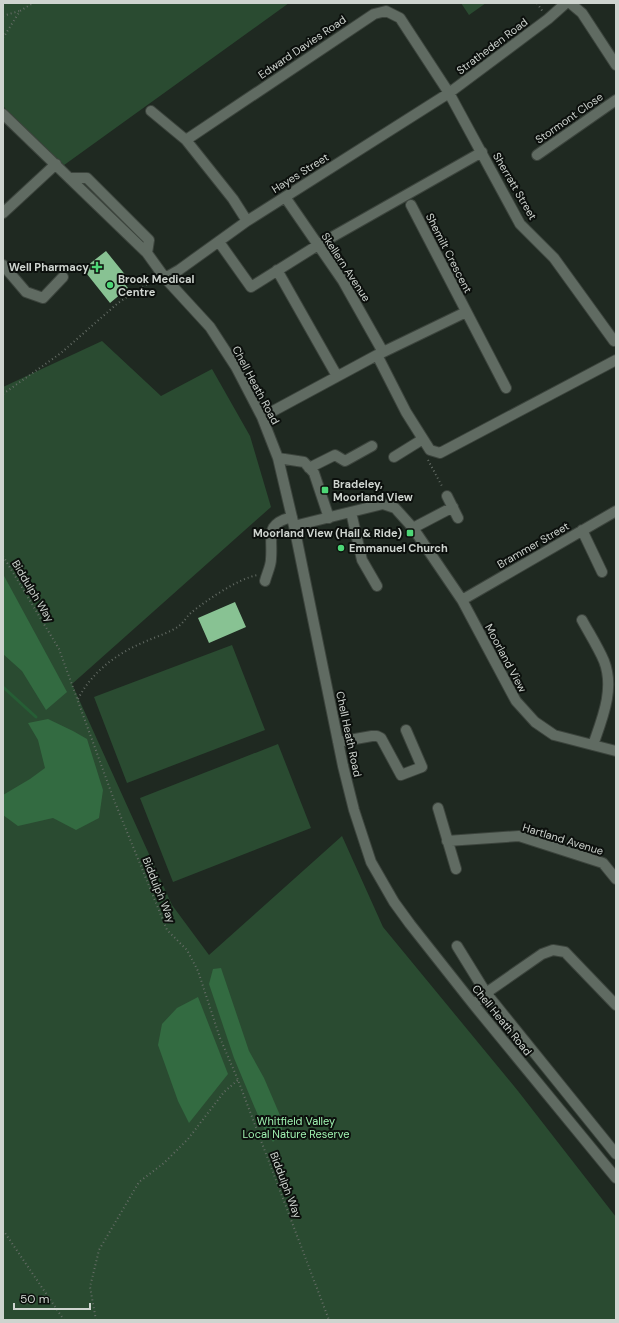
<svg xmlns="http://www.w3.org/2000/svg" width="619" height="1323" font-family="'DM Sans',sans-serif">
  <style>
    .green { fill: #2a4b31 }
    .forest { fill: #336b41 }
    .lines { fill: none; stroke-linecap: round; stroke-linejoin: round }
    .stream { stroke: #265e35; stroke-width: 3 }
    .building { fill: #88c293 }
    .minor-casing { stroke: #3c443d; stroke-width: 12 }
    .path { stroke: #646c65; stroke-width: 2; stroke-dasharray: 1 3; stroke-linecap: butt }
    .minor { stroke: #606b62; stroke-width: 10 }
    .poi-dot { fill: #4dd676; stroke: #0c100d; stroke-width: 1.5 }
    .labels { text-anchor: middle; dominant-baseline: central; stroke-width: 4; stroke-linejoin: round; paint-order: stroke }
    .street-label { font-size: 11px; fill: #ced4cf; stroke: #0c100d }
    .poi-label { font-size: 11px; font-weight: bold; fill: #ced4cf; stroke: #0c100d; text-anchor: start }
    .park-label { font-size: 11px; fill: #9ff1b0; stroke: #0c100d }
  </style>
  <rect width="100%" height="100%" fill="#1f2921"/>
  <path class="green" d="M3 3H289L60 168 3 106Z
    M461 3H486L469 15Z
    M102 341 161 396 212 369 250 436 271 507 72 684 172 905 209 955 342 836 383 927 518 1091 616 1217V1320H3V387Z
    M232 645 265 730 127 783 94 697Z
    M278 744 311 828 173 882 140 798Z"/>
  <path class="forest" d="M3 574 67 692 46 710 22 671 3 654Z
    M48 719 73 731 87 739 103 790 99 818 76 830 53 818 18 826 3 815V795L30 779 45 768 38 740 28 723Z
    M221 968 249 1051 264 1078 282 1120V1131L273 1142 262 1125 234 1058 209 984 213 969Z
    M198 997 228 1074 189 1123 178 1101 158 1045 162 1024 177 1008Z"/>
  <g class="lines">
    <path class="stream" d="M3 687 36 717"/>
  </g>
  <path class="building" d="M106 251 127 277 122 281 128 288 110 303 83 269Z
    M235 602 246 627 209 643 198 618Z"/>
  <g class="lines">
    <g class="minor-casing">
      <path id="minor" d="M570 3 582 13 616 65
        M151 111 186 140
        M3 114 147 253 165 278 210 327 236 367 262 417 278 458 294 526 343 766 354 810 371 862 394 902 410 924 474 1005 616 1178
        M537 155 616 100
        M71 178H87L149 240 147 253
        M285 197 343 281 383 352
        M411 205 506 388
        M3 213 56 164
        M247 221 233 199 186 140 374 14 386 11 400 18 449 93 520 224 554 258 614 341
        M219 242 251 287 318 245 482 152
        M3 265 26 292 43 298 63 277
        M277 270 337 376
        M165 278 179 270 247 221 449 93 548 19 566 3
        M377 355 406 412 423 439 430 450 440 453 616 360
        M262 417 377 355 466 312
        M394 457 423 439
        M278 458 304 462 314 473 329 518
        M309 468 335 455 345 461 372 446
        M447 496 458 518
        M351 512 362 560 377 586
        M294 526 383 504 395 508 413 528 462 600 516 701 535 722 554 735 616 751
        M413 528 453 507
        M582 530 602 572
        M265 581C267 573 271 566 271 559 273 536 264 524 292 517
        M462 600 616 511
        M582 620C589 633 598 647 604 661 615 689 602 719 593 745
        M338 742 372 736H377L381 738 401 775 422 767 406 730
        M438 808 456 869
        M447 841 519 836 603 863 616 879
        M457 946 486 993 616 1154
        M474 1005 486 993 542 954 553 950 565 952 616 1005"/>
    </g>
    <path class="path" d="M537 3 543 12
      M3 16 19 11
      M3 38 20 11 33 3
      M3 394 61 353 118 303 155 279
      M428 460 443 488
      M3 556 59 649 114 800 167 930 187 950 198 971 220 1038 238 1080 329 1320
      M78 699C93 670 119 652 149 640 158 636 171 632 179 626 184 622 187 616 192 612 207 600 239 578 258 575
      M3 1230 64 1320
      M96 1320 90 1287 99 1250 139 1182 164 1163 188 1139 224 1092 238 1080"/>
    <use href="#minor" class="minor"/>
  </g>
  <g class="poi-dot">
    <path d="M95 261h4v4h4v4h-4v4h-4v-4h-4v-4h4z"/>
    <circle cx="110" cy="285" r="4"/>
    <rect x="321" y="486" width="8" height="8" rx="2"/>
    <rect x="406" y="529" width="8" height="8" rx="2"/>
    <circle cx="341" cy="548" r="4"/>
  </g>
  <g class="labels">
    <g class="street-label">
      <text transform="translate(492 46) rotate(-37)">Stratheden Road</text>
      <text transform="translate(302 47) rotate(-34)">Edward Davies Road</text>
      <text transform="translate(569 118) rotate(-35)">Stormont Close</text>
      <text transform="translate(300 173) rotate(-32)">Hayes Street</text>
      <text transform="translate(515 186) rotate(60)">Sherratt Street</text>
      <text transform="translate(449 253) rotate(63)">Shemilt Crescent</text>
      <text transform="translate(346 267) rotate(57)">Skellern Avenue</text>
      <text transform="translate(256 385) rotate(62)">Chell Heath Road</text>
      <text transform="translate(533 545) rotate(-30)">Brammer Street</text>
      <text transform="translate(33 591) rotate(59)">Biddulph Way</text>
      <text transform="translate(506 658) rotate(62)">Moorland View</text>
      <text transform="translate(349 734) rotate(78)">Chell Heath Road</text>
      <text transform="translate(563 839) rotate(17)">Hartland Avenue</text>
      <text transform="translate(159 890) rotate(68)">Biddulph Way</text>
      <text transform="translate(502 1020) rotate(51)">Chell Heath Road</text>
      <text transform="translate(286 1185) rotate(69)">Biddulph Way</text>
    </g>
    <g class="poi-label">
      <text x="89" y="267" text-anchor="end">Well Pharmacy</text>
      <text x="118" y="279">Brook Medical<tspan x="118" dy="13">Centre</tspan></text>
      <text x="333" y="484">Bradeley,<tspan x="333" dy="13">Moorland View</tspan></text>
      <text x="402" y="533" text-anchor="end">Moorland View (Hail &amp; Ride)</text>
      <text x="349" y="548">Emmanuel Church</text>
    </g>
    <g class="park-label">
      <text x="296" y="1121">Whitfield Valley<tspan x="296" dy="13">Local Nature Reserve</tspan></text>
    </g>
  </g>
  <rect width="619" height="1323" fill="none" stroke="#ced4cf" stroke-width="8"/>
  <path d="M14 1303v6h76v-6" fill="none" stroke="#ced4cf" stroke-width="2"/>
  <text x="20" y="1303" font-size="12" fill="#ced4cf" stroke="#0c100d" stroke-width="3" paint-order="stroke">50 m</text>
</svg>
